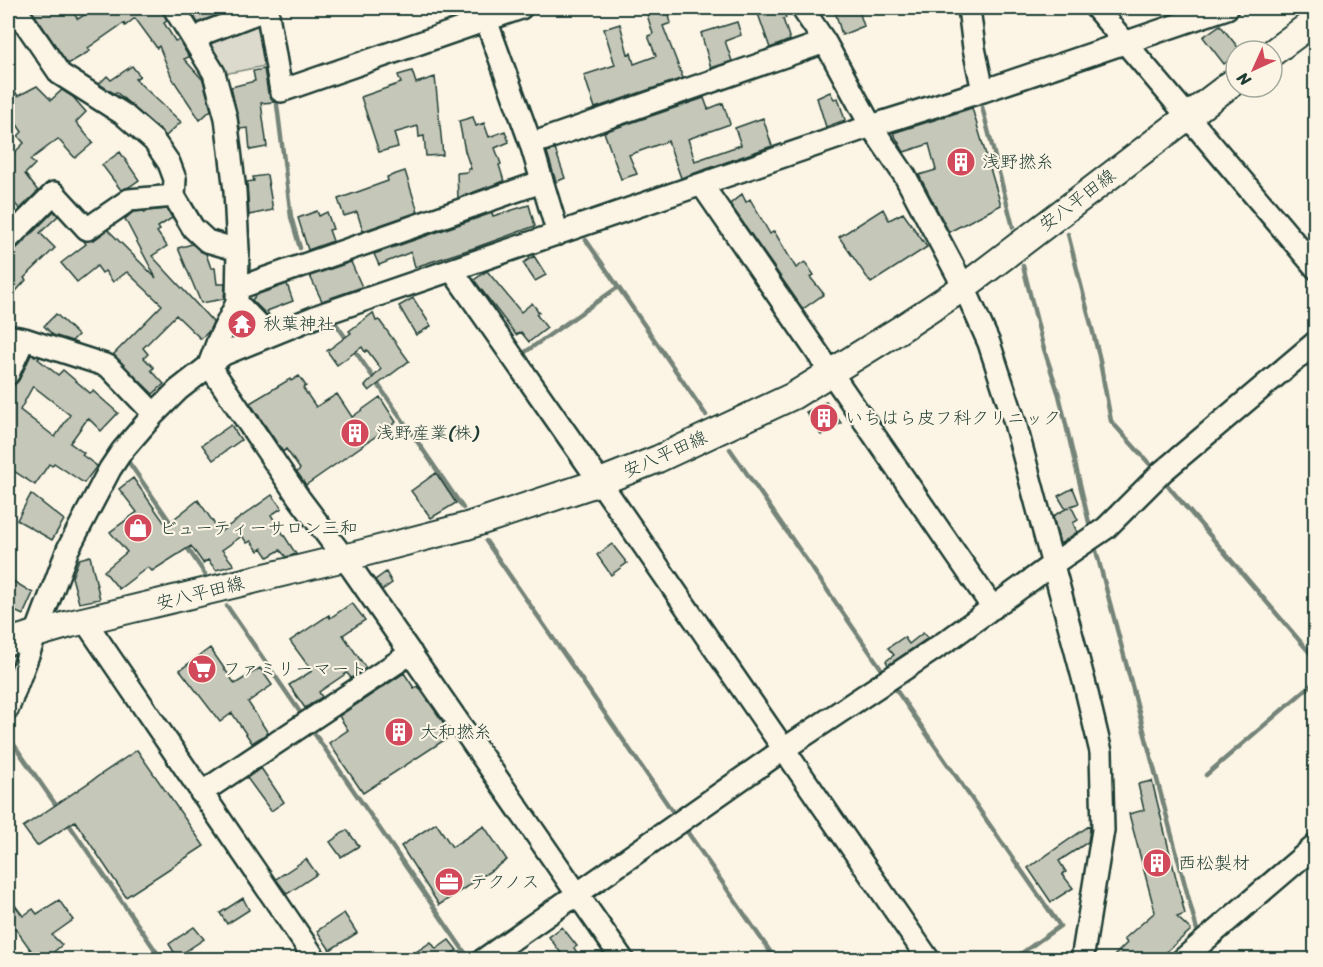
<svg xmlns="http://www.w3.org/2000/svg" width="1323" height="967" font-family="Sriracha,'Klee One',sans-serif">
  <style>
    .green { fill: #dcdacc; stroke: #7e8c80; stroke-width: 1.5 }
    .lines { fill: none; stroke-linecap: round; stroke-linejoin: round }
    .stream { stroke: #758479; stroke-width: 4.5 }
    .building { fill: #c5c7b9; stroke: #1f3d34; stroke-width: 1.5; fill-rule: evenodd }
    .minor-casing { stroke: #1f3d34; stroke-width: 26 }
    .major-casing { stroke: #1f3d34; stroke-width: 30 }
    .minor { stroke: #fcf5e5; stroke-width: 21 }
    .major { stroke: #fcf5e5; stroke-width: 26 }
    .labels { text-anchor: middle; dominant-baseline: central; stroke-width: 4.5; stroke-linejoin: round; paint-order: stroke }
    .poi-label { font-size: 18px; fill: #1f3d34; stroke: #fcf5e5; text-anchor: start }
    .street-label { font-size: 18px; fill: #1f3d34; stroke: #fcf5e5 }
  </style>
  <rect width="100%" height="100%" fill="#fcf5e5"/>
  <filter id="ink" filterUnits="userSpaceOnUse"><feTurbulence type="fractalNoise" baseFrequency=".0167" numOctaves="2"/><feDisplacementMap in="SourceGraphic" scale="12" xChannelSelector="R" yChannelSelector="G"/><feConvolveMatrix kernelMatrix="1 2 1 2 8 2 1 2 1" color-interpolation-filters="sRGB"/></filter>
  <g filter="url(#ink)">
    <path class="green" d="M259 17 270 65 219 75 203 46 208 38Z"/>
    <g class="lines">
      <path class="stream" d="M276 97 291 217 300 248
        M980 99 1013 227
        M1068 234 1099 356 1111 421 1155 470
        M586 240 706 415
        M1023 266 1043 346 1059 395 1091 531
        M334 321 348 341
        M353 348 463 508
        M521 355 618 287
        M730 449 885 674
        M130 464 173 526
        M1162 479 1316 660
        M486 541 677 818
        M184 543 205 574
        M1094 543 1197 930
        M227 606 302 715
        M892 684 1060 926 1012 960
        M312 730 470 960
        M10 739 58 808
        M1206 775 1316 681
        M66 820 162 960
        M684 827 776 960
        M1202 960H1204"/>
    </g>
    <path class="building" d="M37 8H69L78 19 95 8H161L167 21 164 23 175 41 179 40 189 57 184 59 203 80 211 110 200 120 172 78 159 46 157 48 135 18 125 26 124 23 88 48 90 51 68 64 32 11Z
      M189 8H235L198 23Z
      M645 8H667L671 23 663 26 683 78 595 108 584 75 615 65 604 29 620 24 628 54 631 53 634 64 656 56 648 36 653 34Z
      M756 8H783L786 18 783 19 790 40 770 48Z
      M834 8H858L864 26 842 35Z
      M737 22 741 35 725 41 732 61 711 68 701 33Z
      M1220 25 1241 51H1236V55L1224 64 1203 37Z
      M132 66 140 76 135 79 181 122 166 136 116 92 115 94 99 84 107 76 111 80Z
      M264 69 268 93 275 102 261 103 267 147 250 150 248 128 240 129 231 87 255 81 253 71Z
      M412 71 416 83 435 77 443 155 426 156 424 136 419 137 418 126 394 133 398 147 379 152 361 97 401 83 398 75Z
      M8 81 18 96 37 86 51 100 62 90 73 97 86 112 76 122 93 143 75 158 58 139 30 160 35 164 25 174 38 191 20 209 8 197V159L24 143 18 136 22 132 8 111Z
      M830 92 834 99 838 98 845 120 826 127 817 98Z
      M704 98 708 109 723 103 730 124 688 139 695 161 741 145 735 128 763 118 772 146 681 178 668 141 629 155 637 174 621 179 604 132Z
      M972 108 1001 205 949 232 919 175 936 170 929 144 904 152 893 133Z
      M473 117 476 126 484 123 489 137 505 131 509 142 495 148 501 164 499 165 504 181 458 198 457 173 468 172V169H471L465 151 459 121Z
      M555 149 565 178 556 182 547 152Z
      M120 152 139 180 129 187 121 190 102 165Z
      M405 171 418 212 363 231 357 212 344 216 338 199 388 181 387 177Z
      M267 175 273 210 249 215 247 182 254 181 253 177Z
      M742 194 746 202 750 199 770 234 774 231 796 268 805 262 814 275 810 277 824 294 803 309 730 204Z
      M529 205 535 226 477 247 415 267 411 252 379 265 374 254 492 213 493 216Z
      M167 209 172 218 158 227 160 230 157 232 167 246 152 256 213 322 209 331 201 339 176 315 143 348 148 354 144 358 154 368 151 370 164 384 153 394 113 355 162 305 127 272 113 282 105 271 102 273 97 266 77 282 61 263 86 244 84 241 94 240 108 230 156 278 125 219 133 212 144 211 145 213 148 211Z
      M883 209 889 220 903 213 927 247 871 283 839 237Z
      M54 211 58 216 40 233 55 248 24 278 26 280 8 300V251L17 248Z
      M317 211 319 216 327 212 333 229 329 230 333 241 308 250 298 218Z
      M192 244 206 254 211 268H215L217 284H225L224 299 201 303 178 248Z
      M534 256 546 275 535 281 523 263Z
      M351 262 362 287 322 301 310 276Z
      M487 271 521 312 532 303 539 312 536 314 547 328 529 342 521 332 516 335 474 280Z
      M287 284 293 301 267 311 269 315H267L252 300 256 295Z
      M413 298 431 326 416 335 399 306Z
      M373 313 376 321 379 320 409 361 369 391 365 386 381 369 367 350 365 352 362 347 337 365 327 351 351 333 349 331Z
      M56 314 78 335 72 341 53 335 44 326Z
      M31 355 40 357 38 359 58 375 63 370 90 393 93 391 118 413 101 431 88 418 70 443 84 453 82 455 97 466 84 483 54 463 52 466 49 464 35 485 8 467V390L9 387 19 380ZM33 386 70 415 55 437 20 410Z
      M299 376 306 386 303 388 316 407 337 394 352 417 380 397 396 422 306 485 297 472 300 469 286 449 283 452 250 403 290 379 291 381Z
      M826 402 841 423 821 435 806 412Z
      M231 425 241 440 213 460 202 445Z
      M436 473 456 503 431 518 411 491Z
      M133 478 166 525 198 500 220 532 272 495 282 508 271 515 296 554 286 557 280 550 268 557 262 548 258 551 251 541 247 543 242 536 222 550 234 565 216 570 208 560 203 563 191 546 152 571 148 567 119 589 104 571 127 552 110 532 137 512 119 489Z
      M1073 488 1079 503 1071 506 1078 520 1073 523 1077 532 1060 544 1053 516 1069 507 1065 508 1058 496Z
      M31 494 64 520 52 540 17 520Z
      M612 544 627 563 611 575 597 555Z
      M90 556 100 599 79 603 72 577 79 559Z
      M386 572 392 583 382 590 375 580Z
      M8 578 33 593 23 615 8 608Z
      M352 603 365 620 343 635 366 668 351 678 347 673 319 692 322 697 305 708 289 685 312 671 290 641 329 615 330 618Z
      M923 633 928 638 888 665 886 661 894 655 888 648 904 637 909 644Z
      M210 648 235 684 260 668 272 685 248 702 268 733 252 743 232 713 220 722 180 670Z
      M404 673 414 688 418 686 452 735 363 793 329 743 348 730 339 716Z
      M137 750 204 846 126 897 75 821 37 846 23 827Z
      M261 768 284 802 271 811 247 778Z
      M1152 781 1185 914 1177 917 1191 930 1157 960H1110L1127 943 1124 939 1155 912 1129 814 1144 810 1138 784Z
      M436 823 452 847 484 826 507 860 439 905 401 846Z
      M1089 826 1090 829 1088 842 1059 861 1066 872 1062 874 1073 888 1051 902 1028 868Z
      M347 830 359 846 341 857 330 842Z
      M306 859 317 874 287 894 276 879Z
      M8 896 23 916 33 909 37 914 59 900 73 920 52 935 62 945 44 960H38L15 928 8 933Z
      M243 898 249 910 227 924 220 913Z
      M344 913 357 933 330 950 317 931Z
      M194 927 204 939 177 957 169 944Z
      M562 927 577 946 574 948 582 960H566L549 937Z
      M449 940 457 950 443 960H421L416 952 431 942 436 949Z"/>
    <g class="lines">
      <g class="minor-casing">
        <path id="minor" d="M15 8 60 74 123 114 154 141 169 163 175 179 174 196 193 228 207 241 238 250
          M174 8 214 73 226 118 235 191 238 250 237 303 218 341 209 365
          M802 8 825 42 871 126 905 176 964 287 989 343 1015 423 1085 685 1101 752 1103 830 1082 960
          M969 8 974 48 983 91
          M1096 8 1316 268
          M486 20 531 144 558 234
          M195 41 207 32 267 9 281 91 521 8
          M531 144 825 42
          M702 185 993 608
          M8 239 54 193 87 229 129 200 174 196
          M452 270 600 482 929 960
          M238 288 541 182
          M237 303 268 335
          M8 336 24 339 108 366 154 414
          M209 365 299 498 353 570 623 960
          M8 374 24 339
          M85 621 316 960
          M8 708 68 549 110 469 122 451 154 414 178 390 224 354 320 315 871 126 983 91 1227 8
          M201 793 411 653
          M483 960 784 749 951 638 1053 564 1106 528 1162 472 1316 342
          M1182 960 1316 845"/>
      </g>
      <g class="major-casing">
        <path id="major" d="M1272 53 1316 20
          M8 642 70 624 344 558 467 526 600 482 658 459 793 396 899 330 964 287 1236 80"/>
      </g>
      <use href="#minor" class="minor"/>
      <use href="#major" class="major"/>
    </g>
  </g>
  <defs>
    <g id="building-disc" transform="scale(1.5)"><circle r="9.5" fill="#d1495b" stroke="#fcf5e5"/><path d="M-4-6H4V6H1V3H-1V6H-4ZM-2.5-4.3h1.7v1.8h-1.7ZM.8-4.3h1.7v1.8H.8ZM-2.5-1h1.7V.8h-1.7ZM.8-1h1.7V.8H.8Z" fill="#fff"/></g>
    <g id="temple-disc" transform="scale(1.5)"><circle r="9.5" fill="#d1495b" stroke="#fcf5e5"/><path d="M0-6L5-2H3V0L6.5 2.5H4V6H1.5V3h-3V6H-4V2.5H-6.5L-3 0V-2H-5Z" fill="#fff"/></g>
    <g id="shop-disc" transform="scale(1.5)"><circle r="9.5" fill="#d1495b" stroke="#fcf5e5"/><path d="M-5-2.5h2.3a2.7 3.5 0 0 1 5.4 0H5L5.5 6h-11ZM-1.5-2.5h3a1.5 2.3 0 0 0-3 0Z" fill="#fff"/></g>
    <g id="supermarket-disc" transform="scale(1.5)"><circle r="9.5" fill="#d1495b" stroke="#fcf5e5"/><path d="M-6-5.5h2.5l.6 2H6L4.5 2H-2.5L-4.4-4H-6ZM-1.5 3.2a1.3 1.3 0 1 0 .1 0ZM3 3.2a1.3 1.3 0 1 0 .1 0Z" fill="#fff"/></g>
    <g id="office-disc" transform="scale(1.5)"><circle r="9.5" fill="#d1495b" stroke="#fcf5e5"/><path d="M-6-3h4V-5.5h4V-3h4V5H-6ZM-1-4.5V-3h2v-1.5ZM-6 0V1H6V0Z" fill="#fff"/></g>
  </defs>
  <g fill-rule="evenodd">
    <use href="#building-disc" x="961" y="162"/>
    <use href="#temple-disc" x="242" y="324"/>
    <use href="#building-disc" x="824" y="418"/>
    <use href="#building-disc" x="355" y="433"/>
    <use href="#shop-disc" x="138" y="528"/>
    <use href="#supermarket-disc" x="202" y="669"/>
    <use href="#building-disc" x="399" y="732"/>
    <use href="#building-disc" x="1157" y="863"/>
    <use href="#office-disc" x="449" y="882"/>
  </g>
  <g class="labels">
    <g class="poi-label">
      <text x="982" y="162">浅野撚糸</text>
      <text x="263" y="324">秋葉神社</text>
      <text x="845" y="418">いちはら皮フ科クリニック</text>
      <text x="376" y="433">浅野産業(株)</text>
      <text x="159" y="528">ビューティーサロン三和</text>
      <text x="223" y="669">ファミリーマート</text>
      <text x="420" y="732">大和撚糸</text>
      <text x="1178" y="863">西松製材</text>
      <text x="470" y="882">テクノス</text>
    </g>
    <g class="street-label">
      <text transform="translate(1077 200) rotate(-37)">安八平田線</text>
      <text transform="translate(665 454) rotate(-24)">安八平田線</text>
      <text transform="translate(200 593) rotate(-14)">安八平田線</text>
    </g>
  </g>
  <rect width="1323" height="967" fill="none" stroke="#fcf5e5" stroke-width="30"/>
  <rect x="15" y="15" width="1293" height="937" fill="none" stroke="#1f3d34" stroke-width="2" filter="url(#ink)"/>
  <g transform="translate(1254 69) rotate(225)"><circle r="28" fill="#fcf5e5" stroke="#a4ab9e" stroke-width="1.5"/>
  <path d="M0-4.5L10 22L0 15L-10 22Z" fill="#d1495b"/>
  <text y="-9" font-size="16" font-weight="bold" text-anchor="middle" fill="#1f3d34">N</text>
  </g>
</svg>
